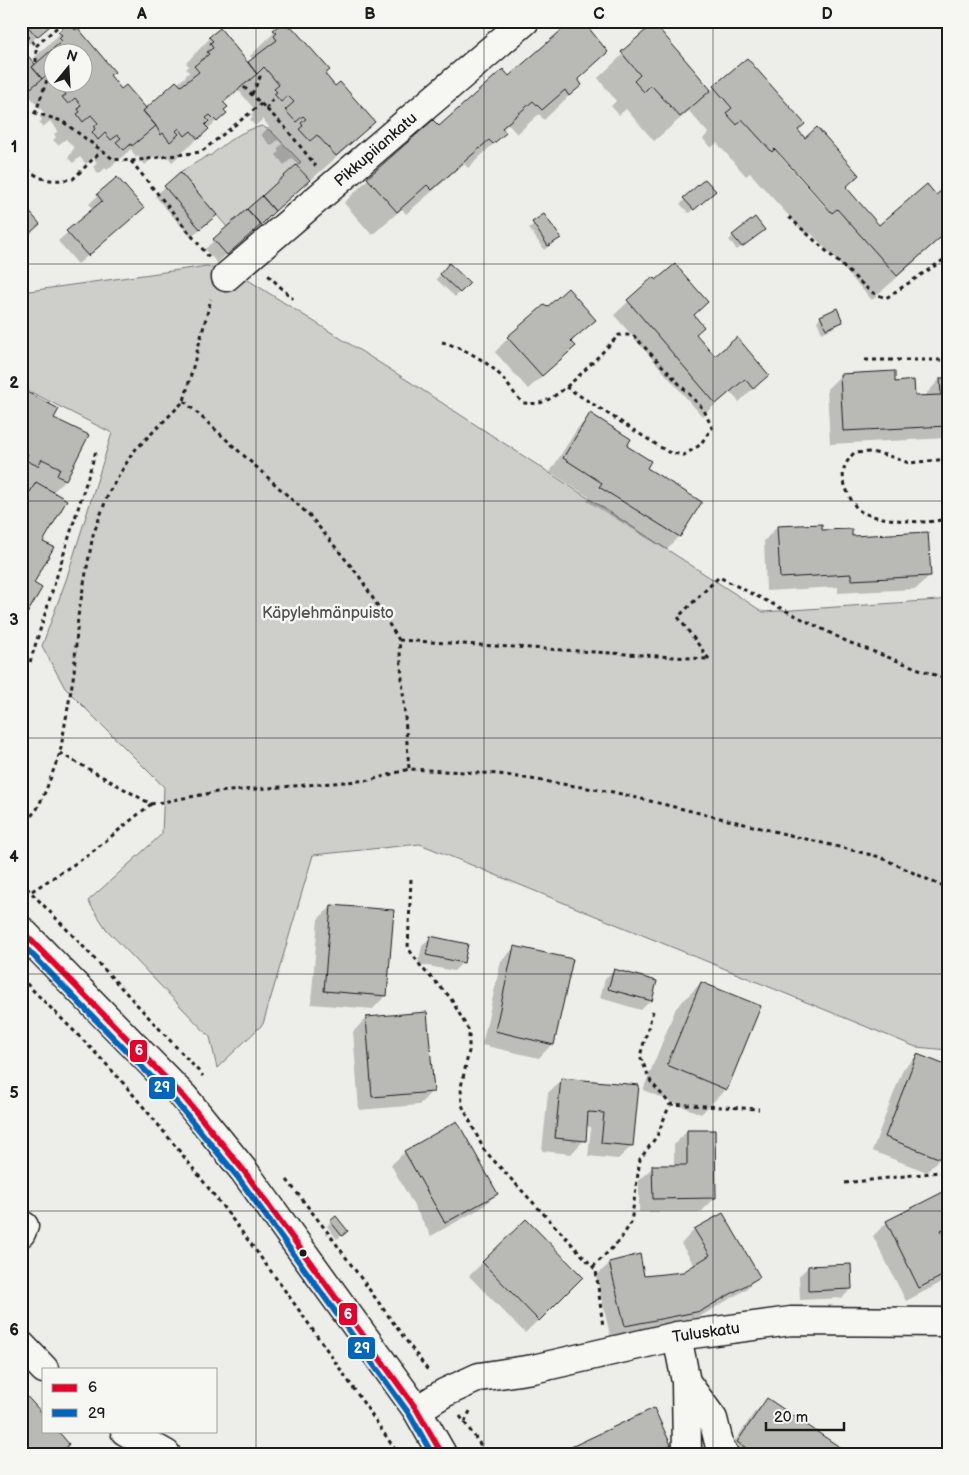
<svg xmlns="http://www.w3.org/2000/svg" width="969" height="1475" font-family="'Balsamiq Sans',sans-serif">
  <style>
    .green { fill: #cececb; stroke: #757574 }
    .shadow { fill: #0003; fill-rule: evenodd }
    .building { fill: #b9b9b6; stroke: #1c1c1c }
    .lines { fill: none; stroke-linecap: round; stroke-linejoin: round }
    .minor-casing { stroke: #1c1c1c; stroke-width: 31 }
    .major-casing { stroke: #1c1c1c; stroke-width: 31 }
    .path { stroke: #1c1c1c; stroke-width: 3; stroke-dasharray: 4 4; stroke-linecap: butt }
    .minor { stroke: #f6f6f2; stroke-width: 28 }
    .major { stroke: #f6f6f2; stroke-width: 28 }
    .bus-1-casing { stroke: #f6f6f2; stroke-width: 10 }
    .bus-2-casing { stroke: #f6f6f2; stroke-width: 10 }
    .bus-1 { stroke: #e4002b; stroke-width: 6 }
    .bus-2 { stroke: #0065bd; stroke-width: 6 }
    .grid { fill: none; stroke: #1c1c1c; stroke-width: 1; stroke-opacity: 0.55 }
    .bus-dot { fill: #1c1c1c; stroke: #f6f6f2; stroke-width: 2 }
    .labels { text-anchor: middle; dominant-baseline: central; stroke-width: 5; stroke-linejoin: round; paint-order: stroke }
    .street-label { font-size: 16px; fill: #1c1c1c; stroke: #f6f6f2 }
    .park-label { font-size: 16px; fill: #515151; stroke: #f6f6f2 }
    .line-badge { stroke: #f6f6f2; stroke-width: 2 }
    .badge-label { font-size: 14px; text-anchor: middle; font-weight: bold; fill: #fff }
    .neatline { fill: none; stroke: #1c1c1c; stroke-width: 2 }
    .grid-label { font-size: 16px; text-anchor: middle; font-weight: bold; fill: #1c1c1c }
  </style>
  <rect width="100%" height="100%" fill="#edede9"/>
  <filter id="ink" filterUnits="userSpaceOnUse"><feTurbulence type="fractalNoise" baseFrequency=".02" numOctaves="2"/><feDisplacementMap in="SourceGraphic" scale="10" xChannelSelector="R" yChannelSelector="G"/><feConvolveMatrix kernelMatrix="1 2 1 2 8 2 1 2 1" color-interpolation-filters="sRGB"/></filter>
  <g filter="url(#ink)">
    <path class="green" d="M262 126 271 131 301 162 227 227 180 172 209 155 210 156C225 143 242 130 262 126Z
      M207 266 248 280 410 382 763 612 939 600 948 598V1050L916 1047 420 844 313 855 263 1024 217 1068 210 1037 107 930 88 901 162 834 164 787 65 688 42 646 66 580 112 433 21 387V282L29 291Z"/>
    <path class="shadow" d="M26 21H55L27 45 21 38V26Z
      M283 24 335 88 374 121 349 146 311 180 310 178 217 263 205 249 247 210 304 173 292 158 284 165 276 155 279 151 277 149 282 144 278 140 271 146 261 135 269 127 263 119 255 126 250 120 253 117 251 115 255 110 239 91 223 104V111L225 113 172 162 166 154 160 159 156 155 145 165 138 156 136 158 131 149 107 170 105 168 99 174 93 167 97 163 93 158 86 164 80 157 73 163 68 158 74 148 66 139 58 145 53 140 56 137 54 134 58 131 50 121 43 127 39 123 42 120 40 117 44 113 27 93 21 98 23 100 21 102V50L34 65 38 61 35 57 69 25 121 91 126 87 146 110 184 78 189 72 186 69 189 66 186 63 210 38 248 64 253 59 250 56ZM52 52H82V82H52Z
      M654 25 710 91 747 60 796 131 879 227 936 197 948 187V237L945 234 872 300 811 233 807 236 750 173 746 176 717 143 711 148 703 139 708 133 689 111 654 141 626 109 619 115 611 106 616 101 598 78ZM781 154 828 206 826 208 779 155Z
      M606 52 577 80 581 84 544 120 539 114 517 134 508 124 502 130 505 133 468 168 464 164 406 214 402 209 372 235 344 203 368 179 509 78Z
      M180 174 206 224 191 237 155 196Z
      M117 178 133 217 78 264 58 241 94 210 89 204Z
      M705 181 710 195 689 213 680 204Z
      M544 216 559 238 544 250 529 228Z
      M759 234 737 250 729 240 733 236Z
      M449 265 468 283 455 297 436 279Z
      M653 279 693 316 695 335 715 358 768 374 739 402 730 392 702 416 614 315Z
      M821 317 841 322 837 326 822 333 817 321Z
      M594 320 571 342 561 359 528 389 495 352 508 338Z
      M841 375 894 383 914 397H927V393L940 379H948V438L830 444 827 389Z
      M21 391 53 418 87 436 65 480 52 493 32 583 21 622 27 492 30 490 21 485Z
      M591 415 625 446 646 468 679 536 666 550 587 501 589 497 550 472 577 429Z
      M777 527 821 531 851 537 929 576 916 589 838 593V587L766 591 764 541Z
      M332 906 386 995 373 1009 311 1004 318 919Z
      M431 937 463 962 454 971 418 964 422 946Z
      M515 947 552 1044 539 1058 482 1045 501 961Z
      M614 970 656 982 650 1001 641 1010 600 998 605 979Z
      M701 983 726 1089 701 1114 643 1090 676 1008Z
      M366 1018 432 1091 419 1105 359 1110 353 1032Z
      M917 1056 940 1158 927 1172 872 1151 903 1069Z
      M562 1079 637 1086 632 1146 618 1159 588 1156 591 1127 586 1126 584 1140 571 1154 542 1151 548 1093Z
      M687 1131 715 1198 701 1212H639V1180L653 1167H674V1145Z
      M405 1152 496 1194 483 1207 431 1236 391 1165Z
      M948 1200V1231L942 1235 948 1247V1277L944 1281 906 1301 873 1236 887 1222Z
      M722 1214 758 1276 745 1290 687 1324 611 1339 596 1276 610 1263 643 1278 683 1273 695 1266 681 1244 694 1230Z
      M526 1220 582 1277 525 1333 469 1276Z
      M331 1222 342 1235 337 1239 327 1226Z
      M808 1267 851 1289 842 1298 800 1300 799 1276Z
      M947 1361 948 1375H942V1365Z
      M767 1400 847 1454H726L754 1413Z
      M670 1444 660 1454H565L570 1449Z"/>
    <path class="building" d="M25 21H56L37 37 24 22Z
      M572 21H583L608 52 578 79 582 85 569 96 565 90 542 110 533 101 502 128 506 133 493 144 489 140 432 190 427 185 397 212 367 178 433 120 439 126 503 69 509 76Z
      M283 22 289 28 291 26 330 70 325 74 335 86 340 82 375 122 336 156 317 135 310 141 299 129 303 126 301 123 306 119 303 116 296 122 285 110 294 102 288 96 281 102 274 94 277 92 274 89 279 85 264 67 257 74 248 62 277 40 274 36 277 33 273 30Z
      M69 23 75 30 78 28 115 72 110 75 121 89 126 85 146 108 143 111 156 126 132 146 131 144 124 150 116 142 121 138 118 135 111 140 105 133 98 140 92 132 95 129 94 127 98 123 91 115 83 122 77 114 80 112 78 109 81 105 75 98 68 104 62 97 66 95 64 91 68 88 63 82H82V52H52V70L42 79 32 67 62 41 59 38 62 35 58 32Z
      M654 23 711 90 680 117 651 85 644 92 634 81 640 75 621 52Z
      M220 28 257 74 223 102 228 107 224 110 227 113 217 122 210 115 206 118 209 121 205 125 209 129 198 139 191 131 185 136 179 128 176 131 179 134 170 142 163 133 161 135 156 126 143 111 176 81 181 86 199 72 194 66 209 54 207 52 213 48 210 43 213 41 209 37Z
      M21 48 35 64 32 67 42 79 21 96Z
      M747 58 805 124 798 130 805 138 817 127 859 175 846 187 879 225 927 184 936 195 948 185V231L897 276 837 209 832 213 775 149 772 152 742 119 737 125 726 113 732 108 713 86Z
      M296 165 310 180 275 211 262 196Z
      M180 172 217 215 200 229 164 186Z
      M117 177 144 208 88 256 66 231 102 201 97 194Z
      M705 179 716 191 694 210 683 198Z
      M262 196 275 211 261 225 247 209Z
      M21 202 40 224 21 241Z
      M247 209 261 225 227 255 213 239Z
      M544 214 561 238 548 246 532 222Z
      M755 217 765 230 742 247 732 235Z
      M449 263 470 283 460 293 440 274Z
      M675 264 708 302 694 315 704 327 696 334 715 356 737 337 769 375 753 389 745 379 716 404 627 300 653 277 656 280Z
      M568 288 596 320 571 341 576 346 542 376 507 337 544 305 547 307Z
      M837 308 843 322 826 329 820 316Z
      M895 371V382L914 380 915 396 941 395 940 378H948V426L843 431 840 374Z
      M21 389 59 409 54 418 89 435 66 480 57 476 60 468 42 459 38 466 25 460 28 454 21 451Z
      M590 413 631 439 627 446 651 461 647 468 702 502 680 537 599 487 602 483 563 458Z
      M36 482 67 500 43 542 54 547 34 583 42 588 21 624V491L23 488 30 492Z
      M822 524V530L852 529V536L928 532 931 576 851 580V574L780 578 777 526Z
      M331 905 394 910 387 996 324 991Z
      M430 936 468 944 464 963 426 955Z
      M514 946 573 959 554 1045 495 1031Z
      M614 969 657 981 652 1001 608 989Z
      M701 982 761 1006 727 1090 667 1065Z
      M427 1012 434 1092 372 1097 366 1017Z
      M917 1054 948 1066V1141L941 1159 885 1137Z
      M561 1078 639 1085 633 1146 601 1143 604 1113 588 1112 586 1141 555 1138Z
      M457 1121 498 1194 445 1223 404 1151Z
      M687 1130H715L716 1198 653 1199 652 1165H687Z
      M945 1191 948 1197V1227L941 1230 948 1244V1273L919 1288 886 1221Z
      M723 1213 760 1277 701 1311 625 1326 609 1262 640 1254 644 1276 683 1272 710 1255 694 1229Z
      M336 1216 348 1231 342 1236 330 1221Z
      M526 1219 583 1277 539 1321 482 1262Z
      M851 1264 852 1289 808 1291V1266Z
      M21 1390 44 1415V1431H58L69 1444 66 1448 71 1454H21Z
      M767 1398 850 1454H755L737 1442Z
      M654 1408 671 1445 652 1454H572L569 1448Z"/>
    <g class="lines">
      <g class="minor-casing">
        <path id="minor" d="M226 277 525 21
          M21 1233 24 1226
          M677 1336 686 1382 713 1419 720 1447 724 1454
          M21 1345 44 1369
          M686 1382 687 1454
          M417 1410 444 1393 479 1377 533 1369 677 1336 791 1321 948 1322
          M125 1431 166 1454"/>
      </g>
      <g class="major-casing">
        <path id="major" d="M21 930 184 1097 244 1171 417 1410 442 1454"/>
      </g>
      <path class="path" d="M21 29 36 46
        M36 62V46L64 21
        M244 87 284 126 316 166
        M252 94 260 77 259 72
        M266 109 273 99
        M35 114 48 77
        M21 119 29 111 62 121 113 159 131 161 201 152 261 104
        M131 161 209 257
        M21 164C41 181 47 182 73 179L101 151
        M789 217 871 292 886 298 948 257
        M268 275 293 299
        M442 342C463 348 484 359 500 375 508 384 514 394 523 403 528 403 534 404 539 403 561 399 602 352 619 335H633L704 410 712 428 700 445 684 455 668 452 566 387
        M865 360H948
        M184 401 310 516 359 576 399 640 409 769
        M948 459 909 463 886 455 870 452 854 453C844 464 840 473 846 488 848 494 854 507 860 511 870 519 915 522 928 522 935 521 941 520 948 519
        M399 640 708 659
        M709 659 678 617 719 577 848 642 948 680
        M30 662 96 451
        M60 753 151 804 217 792 371 780 409 769 499 774 613 792 880 857 948 889
        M21 828 37 809 46 790 60 753 74 673 78 616 93 535 109 492 133 452 184 401 211 299
        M411 879 408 948 422 968 450 997 469 1031V1051L461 1087 462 1105 484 1150 596 1270 603 1327
        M21 882 79 942 203 1076
        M32 891 87 856 151 804
        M21 978C55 1013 92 1047 124 1084 224 1201 312 1326 398 1454
        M653 1011 640 1056 651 1082 670 1104 759 1109
        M287 1180 329 1234 429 1372
        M845 1183 948 1171
        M593 1267 620 1240 631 1223 640 1159 657 1136 670 1104
        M460 1416 487 1454
        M465 1422 470 1411"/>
      <use href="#minor" class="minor"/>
      <use href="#major" class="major"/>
      <g class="bus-1-casing">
        <path id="bus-1" d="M21 930 184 1097 244 1171 417 1410 442 1454"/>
      </g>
      <g class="bus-2-casing">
        <path id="bus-2" d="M21 943 177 1103 237 1176 410 1415 432 1454"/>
      </g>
      <use href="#bus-1" class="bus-1"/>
      <use href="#bus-2" class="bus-2"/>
    </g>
  </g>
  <path class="grid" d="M256 21V1454M484 21V1454M713 21V1454M21 264H948M21 501H948M21 738H948M21 974H948M21 1211H948"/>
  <circle class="bus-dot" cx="303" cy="1253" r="4.5"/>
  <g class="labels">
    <g class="street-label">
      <text transform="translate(376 150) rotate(-41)">Pikkupiiankatu</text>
      <text transform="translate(706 1333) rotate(-8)">Tuluskatu</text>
    </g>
    <g class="park-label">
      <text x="328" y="613">Käpylehmänpuisto</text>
    </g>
  </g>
  <g class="line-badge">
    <rect x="129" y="1039" width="19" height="24" rx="5" fill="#e4002b"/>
    <rect x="148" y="1076" width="28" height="24" rx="5" fill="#0065bd"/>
    <rect x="338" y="1302" width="20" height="24" rx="5" fill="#e4002b"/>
    <rect x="347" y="1336" width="29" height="24" rx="5" fill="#0065bd"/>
  </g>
  <g class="badge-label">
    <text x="139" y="1055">6</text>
    <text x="162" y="1092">29</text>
    <text x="348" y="1319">6</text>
    <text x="362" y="1353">29</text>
  </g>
  <rect width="969" height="1475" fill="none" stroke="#f6f6f2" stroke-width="55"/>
  <rect x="42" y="1368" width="175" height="65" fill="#f6f6f2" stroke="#9f9f9c"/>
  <rect x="52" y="1384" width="25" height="8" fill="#e4002b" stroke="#9f9f9c"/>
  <text x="88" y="1392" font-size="15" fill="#1c1c1c">6</text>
  <rect x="52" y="1409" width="25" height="8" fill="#0065bd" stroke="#9f9f9c"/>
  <text x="88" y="1418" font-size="15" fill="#1c1c1c">29</text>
  <g transform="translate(68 68) rotate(18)"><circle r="24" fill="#f6f6f2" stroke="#9f9f9c"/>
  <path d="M0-4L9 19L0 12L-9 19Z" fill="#1c1c1c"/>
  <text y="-8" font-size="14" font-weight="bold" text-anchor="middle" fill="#1c1c1c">N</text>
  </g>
  <path d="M766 1422v8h78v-8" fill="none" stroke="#1c1c1c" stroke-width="2.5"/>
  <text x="774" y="1422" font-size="15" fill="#1c1c1c" stroke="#f6f6f2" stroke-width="4" paint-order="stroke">20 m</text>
  <rect x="28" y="28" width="914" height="1420" class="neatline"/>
  <g class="grid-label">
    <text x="142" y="19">A</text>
    <text x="370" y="19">B</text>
    <text x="599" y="19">C</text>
    <text x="827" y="19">D</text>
    <text x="14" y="152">1</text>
    <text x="14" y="388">2</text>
    <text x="14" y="625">3</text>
    <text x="14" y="862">4</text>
    <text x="14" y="1098">5</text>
    <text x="14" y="1335">6</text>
  </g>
</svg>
